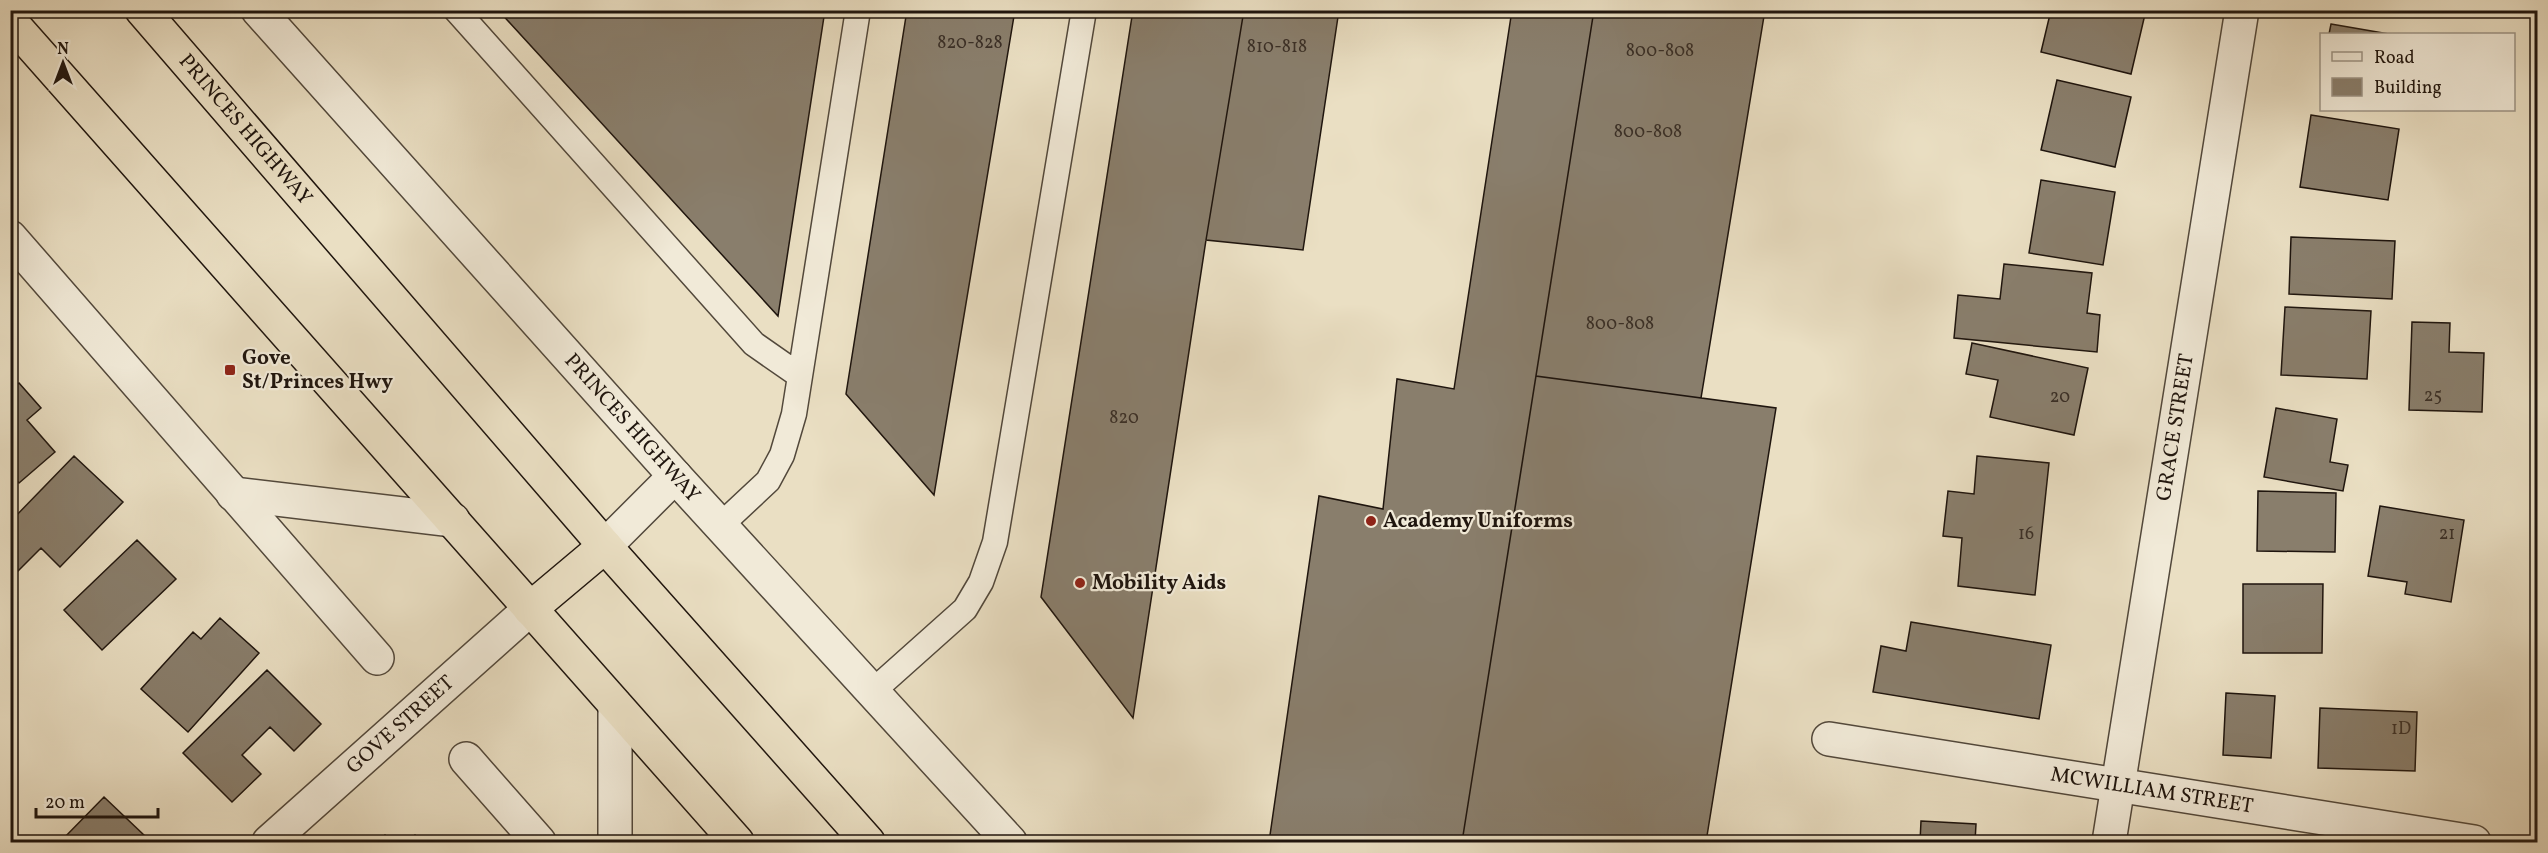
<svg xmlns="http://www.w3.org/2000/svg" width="2548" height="853" font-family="Vollkorn,serif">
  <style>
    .building { fill: #897e6c; stroke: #1f150e; stroke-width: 1.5 }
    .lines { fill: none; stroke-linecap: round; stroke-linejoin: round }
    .lane-casing { stroke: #52483b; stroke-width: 27 }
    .street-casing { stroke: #52483b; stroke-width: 36 }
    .highway-casing { stroke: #1f150e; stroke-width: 36 }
    .lane { stroke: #f1ead8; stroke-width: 24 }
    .street { stroke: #f1ead8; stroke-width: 33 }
    .highway { stroke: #eadfc3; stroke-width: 33 }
    .poi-dot { fill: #8f2418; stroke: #f1ead8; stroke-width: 2 }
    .labels { text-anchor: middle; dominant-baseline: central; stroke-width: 4.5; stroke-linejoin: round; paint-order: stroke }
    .number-label { font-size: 18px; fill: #3a2f26 }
    .street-label { font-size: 21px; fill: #1f150e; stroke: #f1ead8 }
    .poi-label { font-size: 21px; font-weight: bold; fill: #1f150e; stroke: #f1ead8; text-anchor: start }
  </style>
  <rect width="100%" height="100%" fill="#eadfc3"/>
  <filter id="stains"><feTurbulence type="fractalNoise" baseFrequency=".00333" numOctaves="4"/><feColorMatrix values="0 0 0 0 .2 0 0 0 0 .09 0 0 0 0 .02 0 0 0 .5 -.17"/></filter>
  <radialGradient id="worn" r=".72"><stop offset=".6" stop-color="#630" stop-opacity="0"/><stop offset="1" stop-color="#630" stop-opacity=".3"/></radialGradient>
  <path class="building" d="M498 10H825L778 316Z
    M907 10H1015L934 495 846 394Z
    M1133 10H1244L1206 240 1133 718 1041 597Z
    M1244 10H1339L1303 250 1206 240Z
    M1512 10H1594L1462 842H1269L1319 496 1383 509 1397 379 1454 389Z
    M1594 10H1765L1701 398 1536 376Z
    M2051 10H2146L2131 74 2041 52Z
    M2331 24 2389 34H2329Z
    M2057 80 2131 97 2115 167 2041 150Z
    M2311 115 2399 129 2388 200 2300 187Z
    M2041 180 2115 192 2103 265 2029 253Z
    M2291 237 2395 241 2392 299 2289 294Z
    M2004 264 2092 273 2087 313 2100 315 2097 352 1954 338 1958 295 2000 299Z
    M2285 307 2371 311 2367 379 2281 375Z
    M2412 322 2450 323 2449 352 2484 353 2482 412 2409 410Z
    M1972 343 2088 368 2074 435 1990 417 1998 380 1966 374Z
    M1536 376 1776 408 1706 842H1462Z
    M19 383 41 408 27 420 55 452 19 483 10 473V390Z
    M2276 408 2337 419 2330 462 2348 465 2343 491 2264 477Z
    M74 456 123 502 60 567 41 548 10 579V522Z
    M1977 456 2049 463 2035 595 1958 586 1962 538 1943 536 1948 491 1974 494Z
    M2258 491 2336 493 2335 552 2257 551Z
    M2380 506 2464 520 2451 602 2405 594 2407 582 2368 576Z
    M137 540 176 579 102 650 64 610Z
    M2243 584H2323L2322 653H2243Z
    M220 618 259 653 188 732 141 689 193 632 201 639Z
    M1911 622 2051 645 2039 719 1873 692 1881 646 1906 651Z
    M267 670 321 724 294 751 270 727 242 755 261 774 232 802 183 753Z
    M2226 693 2275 696 2271 758 2223 755Z
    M2320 708 2417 712 2415 771 2318 768Z
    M104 797 146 837 140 842H60Z
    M1921 821 1976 824 1975 842H1920Z
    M385 835 392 842H377Z
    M415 835 422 842H407Z"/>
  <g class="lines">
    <g class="lane-casing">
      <path id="lane" d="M456 10 754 344 800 376
        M721 525 768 481 782 455 794 414 858 10
        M872 692 965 609 981 582 995 542 1084 10"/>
    </g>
    <g class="street-casing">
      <g id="street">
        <path id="s1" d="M258 10 675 476 1010 842"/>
        <path d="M10 237 377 658"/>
        <path d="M233 494 453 520"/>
        <path d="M605 546 675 476"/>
        <path d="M615 705V842"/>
        <path id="s2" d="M1829 739 2474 842"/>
        <path d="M466 759 539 842"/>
        <path id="s3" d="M269 842 530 609"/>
        <path id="s4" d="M2109 842 2242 10"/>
      </g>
    </g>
    <g class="highway-casing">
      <g id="highway">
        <path id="s5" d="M142 10 605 546 868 842"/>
        <path d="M10 21 737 842"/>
        <path d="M530 609 605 546"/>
      </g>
    </g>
    <use href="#lane" class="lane"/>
    <use href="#street" class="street"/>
    <use href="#highway" class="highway"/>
  </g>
  <g class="poi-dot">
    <rect x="224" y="364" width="12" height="12" rx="3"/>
    <circle cx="1371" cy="521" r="6"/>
    <circle cx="1080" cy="583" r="6"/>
  </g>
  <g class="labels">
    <g class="number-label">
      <text x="970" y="43">820-828</text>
      <text x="1277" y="47">810-818</text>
      <text x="1660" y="51">800-808</text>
      <text x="1648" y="132">800-808</text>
      <text x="1620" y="324">800-808</text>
      <text x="2433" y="396">25</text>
      <text x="2060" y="397">20</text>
      <text x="1124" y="418">820</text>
      <text x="2026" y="534">16</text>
      <text x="2447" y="534">21</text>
      <text x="2401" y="729">1D</text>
    </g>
    <g class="street-label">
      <text stroke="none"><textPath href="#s5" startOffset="158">PRINCES HIGHWAY</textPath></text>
      <text stroke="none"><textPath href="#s4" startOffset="420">GRACE STREET</textPath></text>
      <text stroke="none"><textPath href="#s1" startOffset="561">PRINCES HIGHWAY</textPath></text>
      <text stroke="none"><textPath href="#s3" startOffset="176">GOVE STREET</textPath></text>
      <text stroke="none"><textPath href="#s2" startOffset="327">MCWILLIAM STREET</textPath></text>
    </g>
    <g class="poi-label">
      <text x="242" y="358">Gove<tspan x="242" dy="24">St/Princes Hwy</tspan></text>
      <text x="1383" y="521">Academy Uniforms</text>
      <text x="1092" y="583">Mobility Aids</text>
    </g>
  </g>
  <rect width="2548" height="853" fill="none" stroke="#eadfc3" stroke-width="36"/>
  <rect x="12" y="12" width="2524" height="829" fill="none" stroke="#1f150e" stroke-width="3"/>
  <rect x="18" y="18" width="2512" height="817" fill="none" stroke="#1f150e" stroke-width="1.5"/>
  <rect x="2320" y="33" width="195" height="78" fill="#f1ead8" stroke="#9d9587" stroke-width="1.5"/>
  <rect x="2332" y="52" width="30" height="9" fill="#f1ead8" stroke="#9d9587" stroke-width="1.5"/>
  <text x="2374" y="63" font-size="18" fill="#1f150e">Road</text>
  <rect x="2332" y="78" width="30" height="18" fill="#897e6c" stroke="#9d9587" stroke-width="1.5"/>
  <text x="2374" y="93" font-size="18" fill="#1f150e">Building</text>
  <g transform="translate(63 63)" stroke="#f1ead8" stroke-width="4.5" paint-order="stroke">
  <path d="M0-4.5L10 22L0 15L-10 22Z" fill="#1f150e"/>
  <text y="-9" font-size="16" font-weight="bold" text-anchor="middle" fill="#1f150e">N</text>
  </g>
  <path d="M36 808v9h122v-9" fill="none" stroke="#1f150e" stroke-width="3"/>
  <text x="45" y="808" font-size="18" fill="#1f150e" stroke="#f1ead8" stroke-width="4.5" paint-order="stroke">20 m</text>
  <rect width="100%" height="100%" filter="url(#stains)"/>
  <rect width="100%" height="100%" fill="url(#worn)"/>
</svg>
